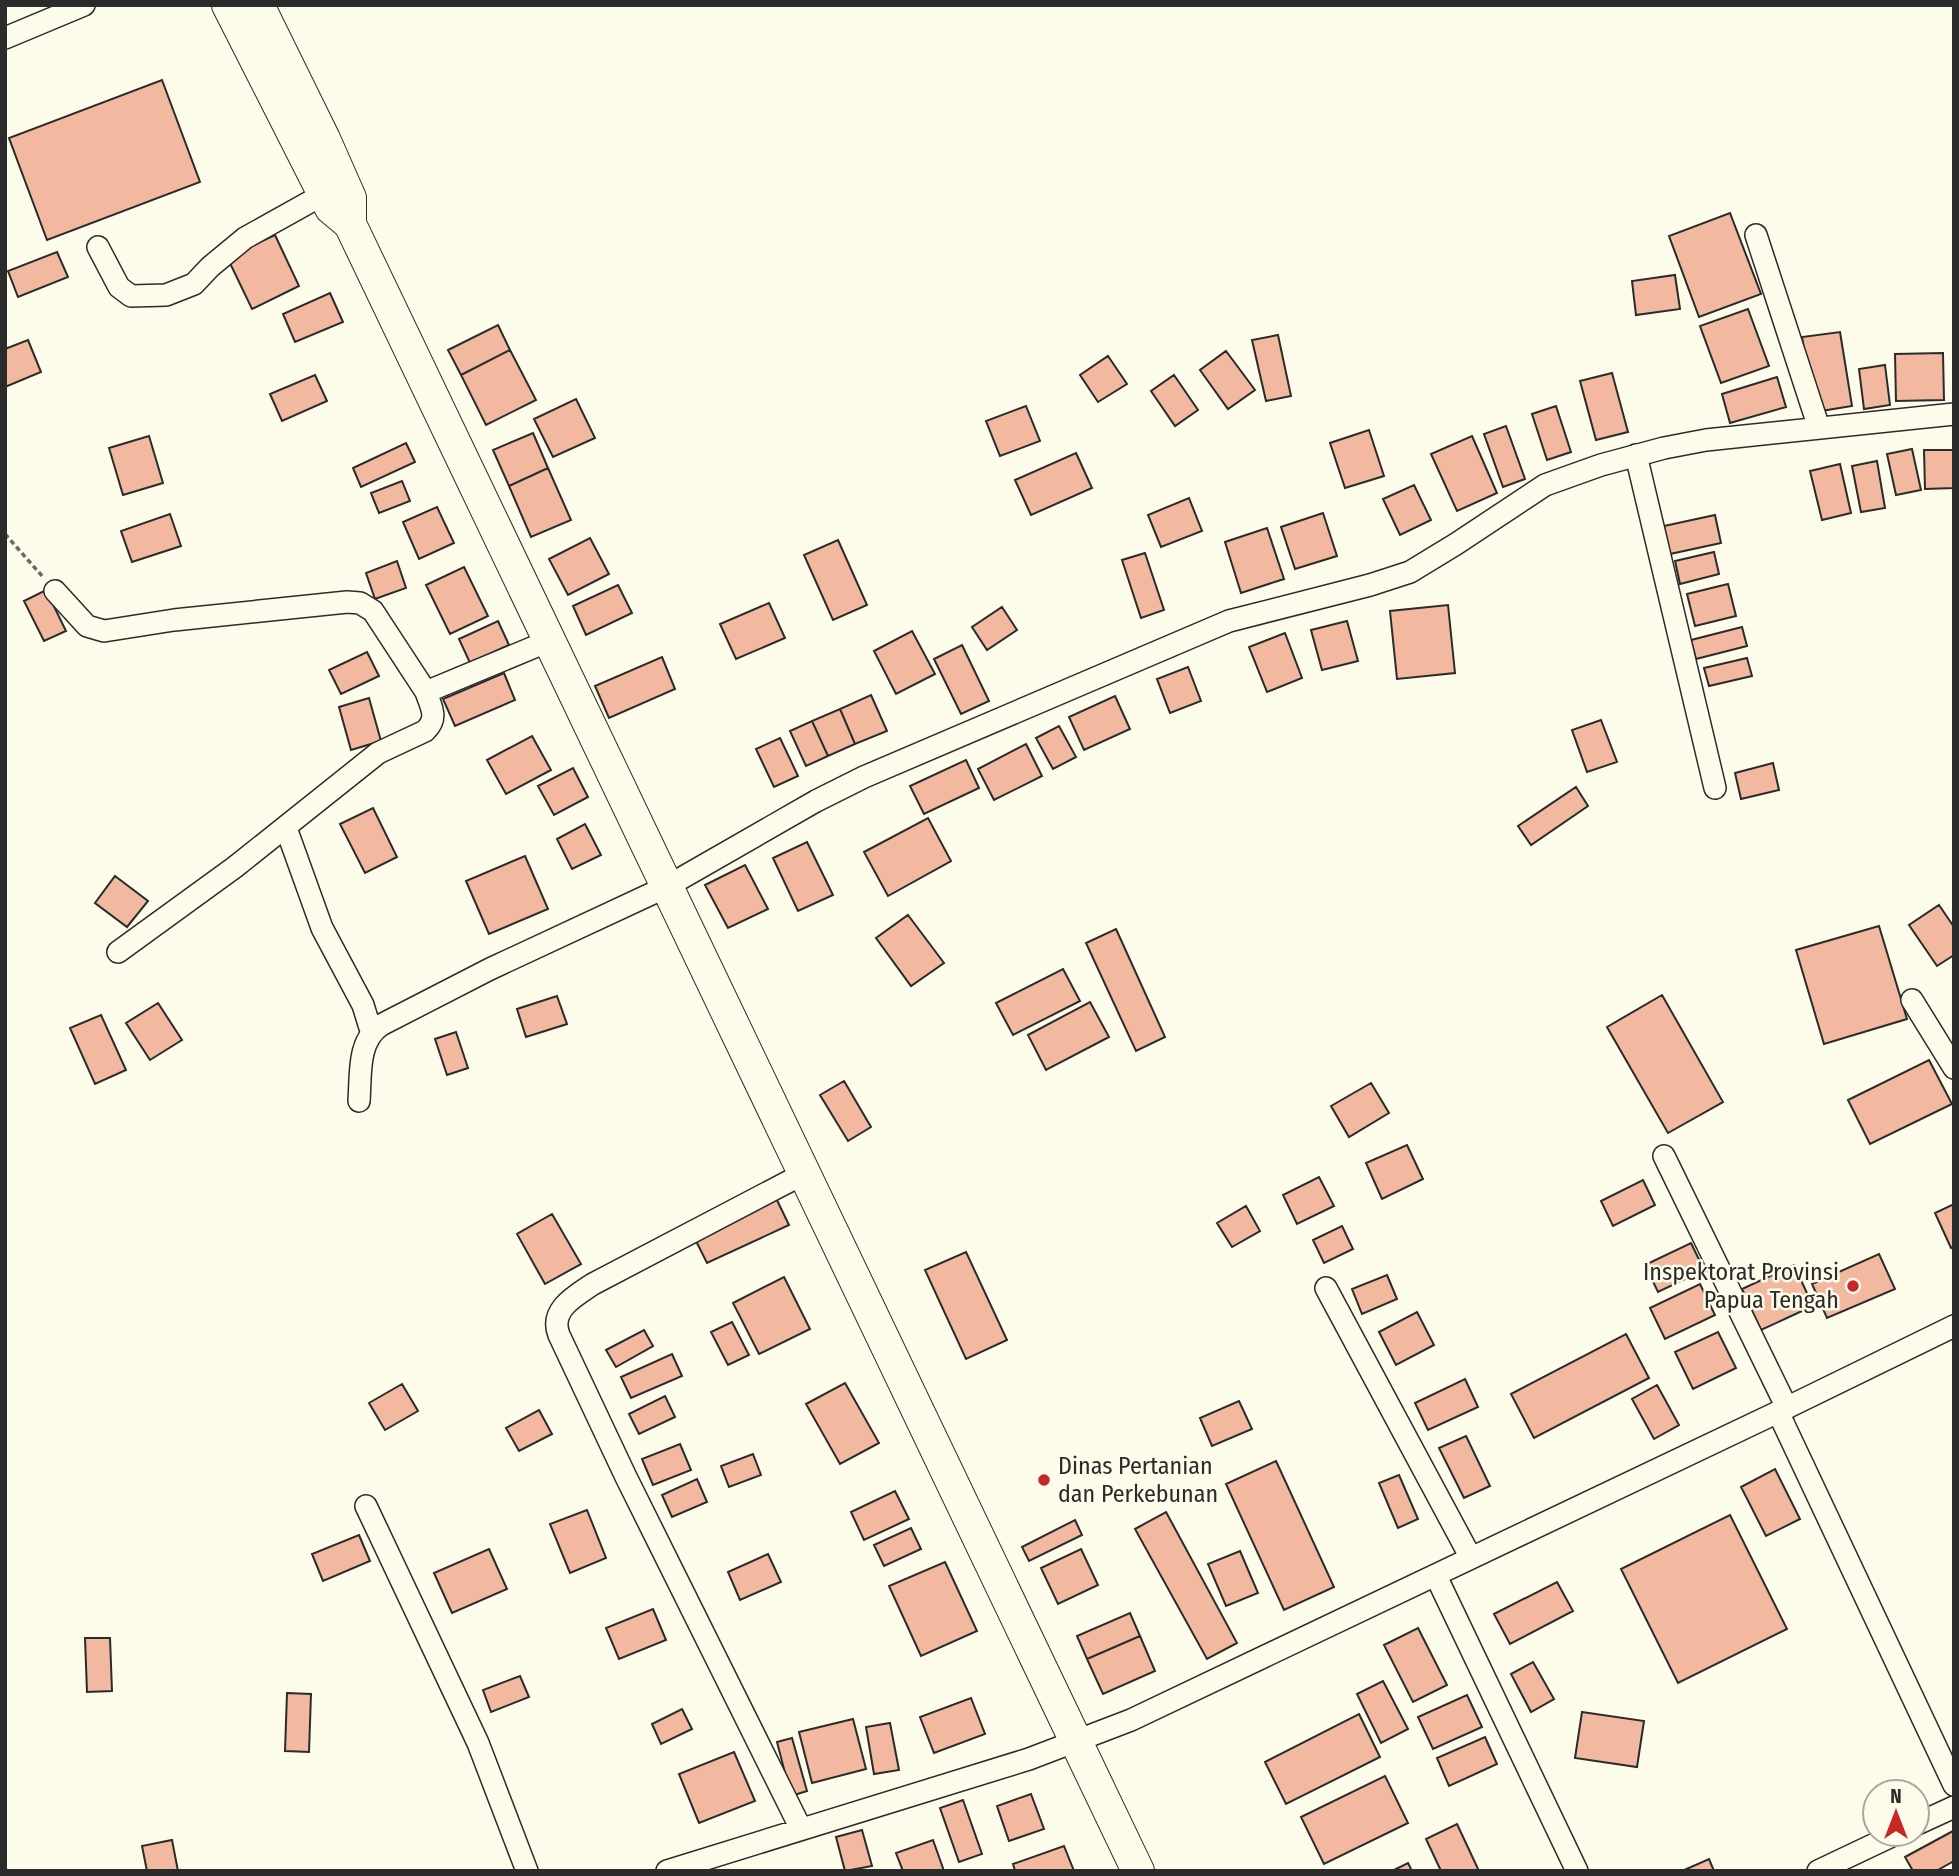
<svg xmlns="http://www.w3.org/2000/svg" width="1959" height="1876" font-family="'Fira Sans Condensed',sans-serif">
  <style>
    .building { fill: #f2b8a0; stroke: #2b2b2b; stroke-width: 2 }
    .lines { fill: none; stroke-linecap: round; stroke-linejoin: round }
    .minor-casing { stroke: #2b2b2b; stroke-width: 24 }
    .highway-casing { stroke: #2b2b2b; stroke-width: 34 }
    .path { stroke: #6a6964; stroke-width: 3.5; stroke-dasharray: 5 3.5; stroke-linecap: butt }
    .minor { stroke: #fdfbea; stroke-width: 21 }
    .highway { stroke: #fdfbea; stroke-width: 32 }
    .poi-dot { fill: #c62828; stroke: #fdfbea; stroke-width: 2.5 }
    .labels { text-anchor: middle; dominant-baseline: central; stroke-width: 5; stroke-linejoin: round; paint-order: stroke }
    .poi-label { font-size: 24px; fill: #2b2b2b; stroke: #fdfbea; text-anchor: end }
  </style>
  <rect width="100%" height="100%" fill="#fdfbea"/>
  <path class="building" d="M162 80 200 182 47 240 9 138Z
    M1730 213 1761 294 1699 317 1669 236Z
    M275 235 299 286 252 309 227 257Z
    M57 252 68 277 18 297 8 271Z
    M1675 275 1680 309 1636 315 1632 281Z
    M330 293 343 322 295 342 283 314Z
    M1748 309 1769 366 1721 383 1700 326Z
    M498 325 510 350 461 375 448 350Z
    M1840 332 1852 406 1815 412 1802 337Z
    M1278 335 1291 396 1266 401 1252 340Z
    M28 340 41 372 5 387V349Z
    M510 350 536 400 486 425 461 375Z
    M1226 351 1255 390 1228 409 1200 370Z
    M1943 353 1944 400 1896 401 1895 354Z
    M1108 356 1127 384 1098 402 1080 375Z
    M1885 365 1890 405 1864 409 1859 369Z
    M1612 373 1628 432 1596 440 1580 381Z
    M315 375 327 401 282 421 270 394Z
    M1174 375 1198 410 1175 426 1151 391Z
    M1777 377 1786 407 1730 423 1722 394Z
    M576 399 595 438 553 457 534 419Z
    M1026 406 1040 441 1000 456 986 421Z
    M1556 406 1571 452 1547 460 1532 414Z
    M1506 426 1525 479 1503 487 1484 434Z
    M1369 430 1384 476 1345 488 1330 443Z
    M533 433 548 468 509 486 493 450Z
    M149 436 163 483 123 495 109 448Z
    M1472 436 1497 493 1457 511 1431 454Z
    M406 443 415 462 361 487 353 468Z
    M1912 449 1921 490 1896 495 1887 454Z
    M1924 450H1954V488L1925 489Z
    M1076 453 1092 488 1031 515 1015 480Z
    M1877 461 1885 508 1861 512 1852 466Z
    M1840 464 1851 513 1822 520 1810 471Z
    M548 468 571 520 531 537 509 486Z
    M402 481 410 501 379 513 371 493Z
    M1414 485 1431 520 1400 535 1383 499Z
    M1189 498 1202 531 1161 547 1148 515Z
    M437 507 454 543 419 559 403 522Z
    M1323 513 1337 556 1295 569 1281 527Z
    M170 514 181 546 132 562 121 531Z
    M1715 515 1721 543 1670 554 1664 526Z
    M1267 528 1284 579 1241 593 1225 542Z
    M590 538 609 574 568 595 549 559Z
    M838 540 867 605 833 620 804 555Z
    M1714 552 1719 574 1680 584 1675 561Z
    M1145 553 1164 610 1141 618 1122 560Z
    M397 561 406 588 375 599 366 573Z
    M464 567 488 616 450 634 426 585Z
    M1728 584 1736 616 1695 626 1687 594Z
    M618 585 632 613 586 635 573 606Z
    M46 590 66 631 44 641 24 601Z
    M769 603 785 638 736 659 720 624Z
    M1448 605 1455 673 1397 679 1390 611Z
    M1002 607 1017 630 987 650 972 627Z
    M498 621 509 645 470 663 459 639Z
    M1347 621 1358 661 1322 670 1311 630Z
    M1742 627 1747 646 1696 659 1691 640Z
    M912 631 935 674 896 694 874 651Z
    M1285 633 1302 678 1267 692 1249 647Z
    M962 645 989 701 961 714 934 659Z
    M367 652 379 676 341 694 329 670Z
    M662 657 675 689 609 718 595 686Z
    M1747 658 1752 676 1709 686 1704 668Z
    M1188 667 1201 701 1170 713 1157 679Z
    M504 673 515 700 455 726 443 699Z
    M871 695 887 731 855 744 840 709Z
    M1115 696 1130 729 1084 750 1069 717Z
    M369 698 381 741 351 750 339 707Z
    M840 709 855 744 828 756 812 721Z
    M1601 720 1617 762 1587 772 1572 730Z
    M812 721 828 756 806 766 790 731Z
    M1059 726 1076 757 1053 769 1036 738Z
    M532 736 551 770 506 794 487 760Z
    M780 738 798 776 774 787 756 749Z
    M1026 744 1042 776 994 800 978 769Z
    M966 760 979 788 924 814 910 786Z
    M1773 763 1779 790 1741 799 1735 773Z
    M573 768 588 797 554 815 538 786Z
    M1576 787 1588 806 1531 845 1518 826Z
    M373 808 397 857 365 873 340 824Z
    M928 818 951 861 888 896 864 852Z
    M585 824 601 855 572 869 557 839Z
    M807 842 833 895 798 911 773 858Z
    M525 856 548 909 489 934 466 881Z
    M745 865 768 909 728 928 705 885Z
    M115 876 148 901 127 927 95 903Z
    M1939 905 1954 927V955L1937 966 1909 925Z
    M908 915 944 963 911 986 876 938Z
    M1879 926 1907 1019 1824 1044 1796 950Z
    M1116 929 1165 1037 1136 1051 1086 943Z
    M1063 969 1080 1001 1013 1035 996 1003Z
    M1662 995 1723 1102 1668 1133 1607 1027Z
    M557 996 567 1024 526 1037 517 1009Z
    M1090 1002 1109 1037 1046 1070 1028 1035Z
    M158 1003 182 1040 150 1060 126 1023Z
    M101 1015 126 1070 95 1084 70 1028Z
    M456 1032 468 1068 447 1075 435 1039Z
    M1929 1060 1952 1104 1870 1144 1848 1100Z
    M844 1081 871 1127 848 1141 820 1095Z
    M1371 1083 1389 1113 1349 1137 1331 1106Z
    M1407 1145 1423 1179 1382 1199 1366 1163Z
    M1319 1177 1334 1206 1297 1224 1283 1195Z
    M1643 1180 1655 1205 1613 1226 1601 1201Z
    M776 1198 789 1225 707 1263 694 1237Z
    M1954 1204V1246L1951 1248 1935 1213Z
    M1246 1206 1260 1231 1232 1247 1217 1223Z
    M552 1214 581 1264 545 1284 517 1234Z
    M1342 1226 1353 1249 1324 1263 1313 1240Z
    M1691 1243 1704 1270 1658 1292 1645 1265Z
    M966 1252 1007 1340 966 1359 925 1270Z
    M1879 1254 1895 1289 1827 1318 1812 1284Z
    M1794 1265 1813 1306 1761 1330 1742 1289Z
    M1387 1275 1397 1299 1362 1314 1352 1289Z
    M784 1277 810 1329 759 1354 733 1303Z
    M1700 1284 1715 1315 1665 1339 1650 1308Z
    M1417 1312 1434 1345 1396 1365 1379 1332Z
    M732 1322 749 1355 728 1365 711 1332Z
    M644 1330 653 1346 616 1367 606 1350Z
    M1718 1332 1736 1368 1693 1389 1675 1352Z
    M1626 1334 1649 1378 1534 1438 1511 1394Z
    M672 1354 682 1376 631 1398 621 1377Z
    M1465 1379 1478 1407 1428 1430 1415 1403Z
    M845 1383 879 1443 840 1464 806 1404Z
    M402 1384 418 1411 385 1430 369 1403Z
    M1657 1385 1679 1425 1654 1439 1632 1399Z
    M665 1396 675 1417 639 1434 629 1414Z
    M1239 1401 1252 1429 1212 1446 1200 1418Z
    M539 1410 552 1434 519 1451 506 1428Z
    M1466 1436 1490 1486 1464 1498 1439 1448Z
    M680 1444 691 1470 653 1485 642 1459Z
    M753 1454 761 1475 729 1487 721 1466Z
    M1276 1461 1334 1587 1284 1610 1226 1484Z
    M1775 1469 1800 1519 1766 1536 1741 1487Z
    M1399 1475 1418 1519 1398 1528 1379 1483Z
    M697 1479 707 1502 672 1517 662 1495Z
    M895 1491 909 1519 864 1540 851 1512Z
    M587 1510 606 1558 570 1573 550 1524Z
    M1166 1512 1237 1643 1207 1659 1135 1529Z
    M1730 1515 1787 1629 1678 1683 1621 1569Z
    M1075 1520 1082 1535 1029 1561 1022 1547Z
    M911 1528 921 1549 884 1566 874 1545Z
    M359 1535 370 1561 323 1581 312 1554Z
    M489 1549 507 1589 452 1613 434 1573Z
    M1081 1549 1098 1585 1058 1604 1041 1568Z
    M1240 1551 1258 1593 1226 1606 1208 1564Z
    M768 1554 781 1582 740 1600 728 1572Z
    M945 1562 977 1631 921 1656 889 1586Z
    M1557 1582 1573 1611 1510 1644 1494 1614Z
    M653 1609 666 1640 619 1659 606 1628Z
    M1130 1613 1140 1636 1087 1659 1077 1636Z
    M1418 1628 1447 1685 1413 1702 1384 1645Z
    M1140 1636 1155 1671 1103 1694 1087 1659Z
    M85 1638H110L112 1691 87 1692Z
    M1533 1662 1554 1699 1531 1712 1511 1674Z
    M520 1676 529 1697 491 1712 483 1690Z
    M1383 1681 1408 1729 1381 1743 1357 1694Z
    M287 1693 311 1694 309 1752 285 1751Z
    M1467 1695 1482 1727 1433 1749 1418 1717Z
    M971 1698 985 1734 934 1753 920 1717Z
    M682 1709 692 1729 661 1744 652 1724Z
    M1582 1712 1644 1721 1637 1767 1575 1758Z
    M1359 1714 1380 1757 1286 1804 1265 1762Z
    M853 1719 866 1769 812 1783 799 1732Z
    M890 1723 899 1770 874 1774 866 1727Z
    M1485 1737 1497 1764 1449 1786 1437 1758Z
    M792 1738 807 1791 791 1796 777 1742Z
    M734 1752 755 1801 699 1823 679 1774Z
    M1385 1776 1408 1823 1324 1864 1301 1817Z
    M1031 1794 1044 1829 1009 1841 997 1806Z
    M963 1800 982 1854 959 1862 940 1808Z
    M1457 1824 1479 1871H1441L1426 1839Z
    M862 1830 872 1866 845 1871 836 1837Z
    M1953 1831 1954 1861 1936 1871H1913L1905 1857Z
    M172 1840 178 1871H147L142 1846Z
    M933 1840 944 1871H903L896 1853Z
    M1064 1846 1074 1871H1015L1013 1864Z
    M1709 1859 1714 1871H1682Z
    M1408 1863 1412 1871H1392Z"/>
  <g class="lines">
    <g class="minor-casing">
      <path id="minor" d="M5 38 84 5
        M1756 235 1819 428
        M98 247 119 287 131 296 166 295 194 284 210 267 245 238 324 194
        M1636 455 1715 788
        M55 591 87 626 104 631 174 620 347 602 360 603 373 611 426 692 551 640
        M286 828 322 928 363 1005 371 1031
        M118 952 235 867 378 753 425 731C439 718 431 707 426 692
        M1912 1000 1954 1068
        M359 1101C361 1075 357 1041 381 1025L490 969 666 887 816 801 864 777 1229 621 1370 585 1410 572 1456 544 1545 485 1601 465 1664 448 1706 440 1954 414
        M1664 1156 1787 1408
        M1326 1288 1471 1558
        M1778 1412 1954 1785
        M366 1506 478 1743 527 1871
        M1436 1576 1577 1871
        M1917 1824 1954 1807
        M801 1829 626 1477 559 1335C549 1310 575 1296 593 1284L805 1173
        M667 1871 1029 1759 1131 1720 1778 1412 1954 1326
        M1818 1871 1896 1834"/>
    </g>
    <g class="highway-casing">
      <path id="highway" d="M228 5 331 208 350 224 1138 1871
        M258 5 324 139 350 198V224"/>
    </g>
    <path class="path" d="M5 534 43 577"/>
    <use href="#minor" class="minor"/>
    <use href="#highway" class="highway"/>
  </g>
  <g class="poi-dot">
    <circle cx="1853" cy="1286" r="7"/>
    <circle cx="1044" cy="1480" r="7"/>
  </g>
  <g class="labels">
    <g class="poi-label">
      <text x="1839" y="1272">Inspektorat Provinsi<tspan x="1839" dy="28">Papua Tengah</tspan></text>
      <text x="1058" y="1466" text-anchor="start">Dinas Pertanian<tspan x="1058" dy="28">dan Perkebunan</tspan></text>
    </g>
  </g>
  <rect width="1959" height="1876" fill="none" stroke="#2b2b2b" stroke-width="14"/>
  <g transform="translate(1896 1813)"><circle r="33" fill="#fdfbea" stroke="#a9a89e" stroke-width="2"/>
  <path d="M0-5L12 26L0 18L-12 26Z" fill="#c62828"/>
  <text y="-10" font-size="19" font-weight="bold" text-anchor="middle" fill="#2b2b2b">N</text>
  </g>
</svg>
